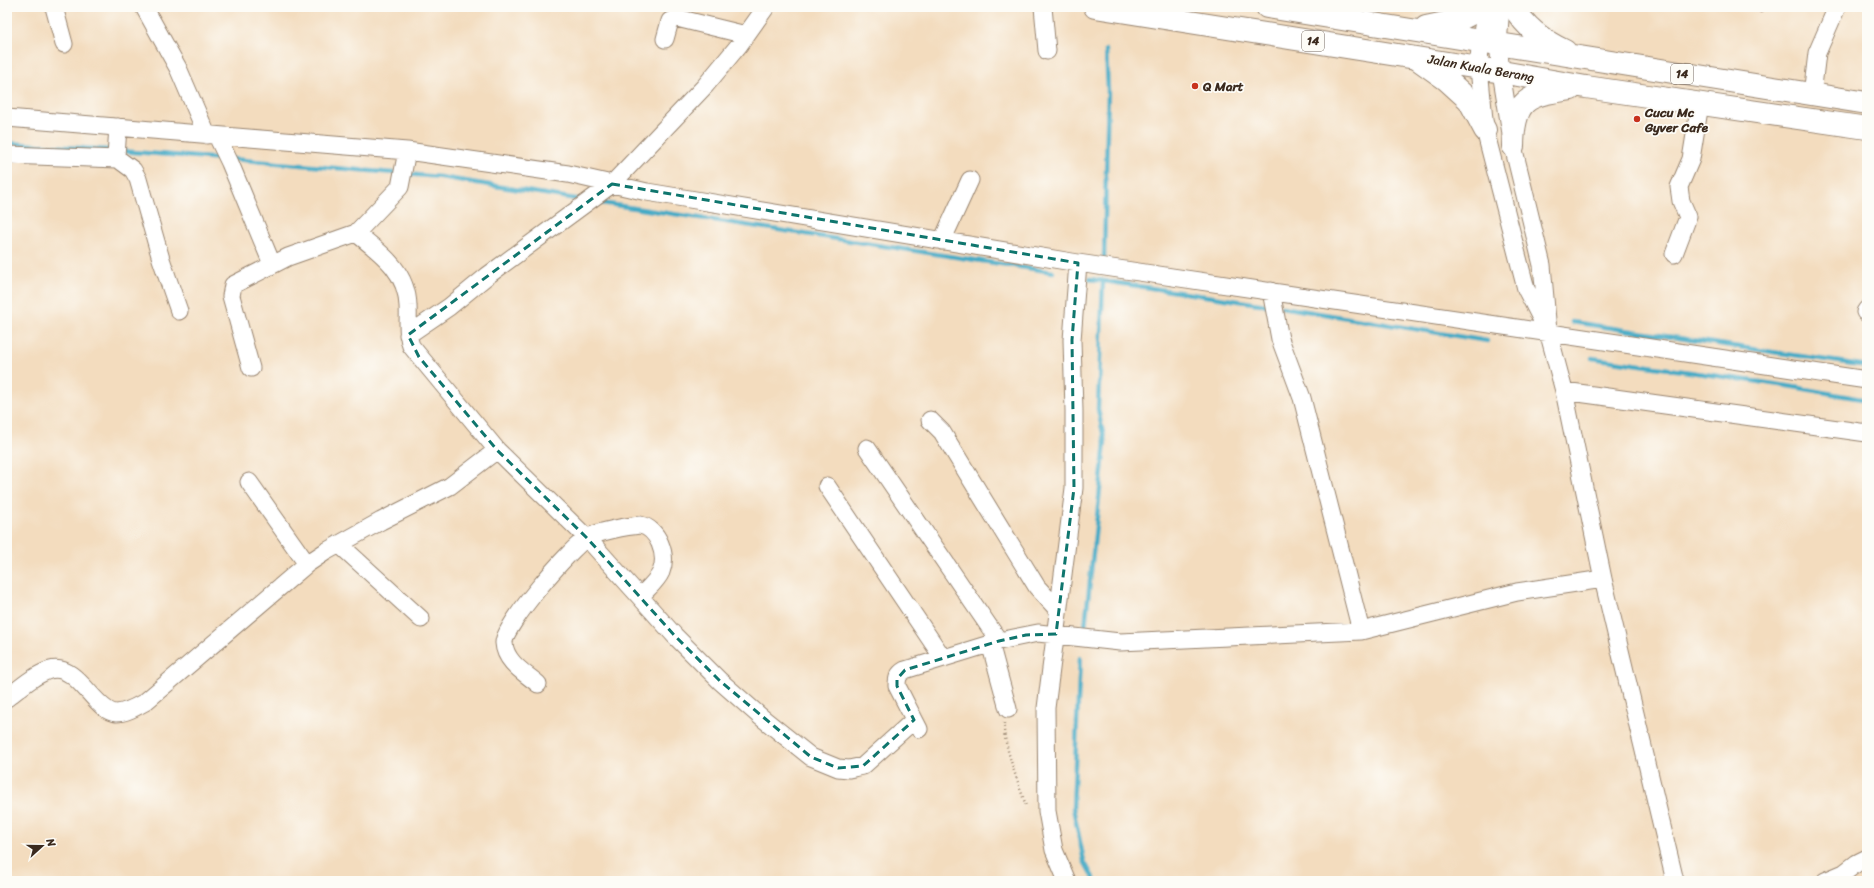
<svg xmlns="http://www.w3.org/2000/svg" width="1874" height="888" font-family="Sriracha,sans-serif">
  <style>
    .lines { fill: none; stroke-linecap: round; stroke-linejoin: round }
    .stream { stroke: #46abc6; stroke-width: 4.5 }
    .building { fill: #d49b91 }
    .minor-casing { stroke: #97836e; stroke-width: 19 }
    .highway-casing { stroke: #97836e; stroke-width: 24 }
    .path { stroke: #97836e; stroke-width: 2.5; stroke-dasharray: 1 3; stroke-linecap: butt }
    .minor { stroke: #fff; stroke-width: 17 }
    .highway { stroke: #fff; stroke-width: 22 }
    .marked { fill: none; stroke: #0f766e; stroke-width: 3; stroke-dasharray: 8 5; stroke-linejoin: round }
    .poi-dot { fill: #c8321e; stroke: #fdfcf7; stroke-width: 1.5 }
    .labels { text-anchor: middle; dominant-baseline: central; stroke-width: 3.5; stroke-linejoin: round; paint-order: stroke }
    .shield { fill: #fdfcf7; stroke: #75695f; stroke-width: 1 }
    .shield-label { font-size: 12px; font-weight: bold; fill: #3b2a1e }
    .street-label { font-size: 13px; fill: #3b2a1e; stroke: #fdfcf7 }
    .poi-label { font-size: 13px; font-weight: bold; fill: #3b2a1e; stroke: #fdfcf7; text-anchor: start }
  </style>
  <rect width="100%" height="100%" fill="#fdfcf7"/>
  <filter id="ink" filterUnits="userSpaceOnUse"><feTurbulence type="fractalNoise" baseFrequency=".025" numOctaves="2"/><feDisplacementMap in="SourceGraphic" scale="8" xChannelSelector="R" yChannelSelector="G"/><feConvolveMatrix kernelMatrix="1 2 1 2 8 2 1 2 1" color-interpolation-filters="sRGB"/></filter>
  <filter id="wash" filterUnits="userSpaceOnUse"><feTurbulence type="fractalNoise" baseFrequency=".012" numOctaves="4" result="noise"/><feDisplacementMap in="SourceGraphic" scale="16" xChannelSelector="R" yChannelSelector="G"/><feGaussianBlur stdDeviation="0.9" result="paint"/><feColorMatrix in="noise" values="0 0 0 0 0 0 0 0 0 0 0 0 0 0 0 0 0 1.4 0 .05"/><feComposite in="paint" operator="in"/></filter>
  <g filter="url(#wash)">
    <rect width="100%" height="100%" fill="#f3dcbe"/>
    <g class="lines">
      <path class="stream" d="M7 143 111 150
        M120 151 223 159
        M232 159 440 177 582 200
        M595 202 1053 272
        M1104 257 1108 90 1106 50
        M1090 279 1266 305
        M1282 307 1487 341
        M1572 322 1867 366
        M1592 358 1788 386 1867 400
        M1085 627 1105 443 1098 409 1103 282
        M1080 658 1073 808 1084 861 1095 881"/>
    </g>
    <g id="blocks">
      <path class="building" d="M1753 7H1764L1761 13Z"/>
    </g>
  </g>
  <g filter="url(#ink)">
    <use href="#blocks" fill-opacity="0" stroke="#97836e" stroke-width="1"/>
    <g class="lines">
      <g class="minor-casing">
        <path id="minor" d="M54 7 64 44
          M144 7 178 68 207 135
          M1043 7 1047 51
          M1487 7 1480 42 1479 68 1485 130 1526 289 1544 324
          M1501 7 1498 44 1501 72 1513 146 1542 265 1548 331 1564 391 1603 579 1675 881
          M665 39 670 21 677 18 746 35
          M1812 95 1817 53 1837 7
          M7 118 407 151 568 174 647 192 1078 263 1867 380
          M217 136 230 163 272 264
          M407 151 400 187 356 233C381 253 407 271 408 306 409 321 406 332 411 346L497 450 587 538 675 636 720 681 761 717 811 757 838 768 849 769 863 766 914 720
          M7 155 118 159 116 156 118 127
          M118 159 133 170 138 179 161 259 179 311
          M942 241 970 180
          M1674 254 1688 217 1681 201 1679 187 1691 159 1700 104
          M1271 291 1280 339 1302 398 1361 631
          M1865 312 1867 309
          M408 335 449 307 487 276 612 184 705 86 739 45 766 7
          M251 368 231 296 233 285 288 257 356 233
          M1564 391 1867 433
          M930 420 942 432 1037 587 1058 610
          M867 448 999 641
          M249 482 307 564
          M827 486 943 658
          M339 544 421 619
          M990 643 1008 709
          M538 684C525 673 505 662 504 643 503 626 571 547 587 538 595 532 629 526 640 525 658 528 668 555 661 572 657 581 647 589 641 596
          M7 698C20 688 34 675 50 670 77 662 95 712 116 713 126 713 136 707 145 702L307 564 325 552 381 521 450 486 497 450
          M919 729 897 686C897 678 898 674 905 670L999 641 1038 633 1120 642 1361 631 1517 592 1603 579
          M1067 881 1054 850 1047 811 1046 708 1074 488V411L1072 340 1078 263
          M1825 881 1844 873 1857 863 1867 858"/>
      </g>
      <g class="highway-casing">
        <path id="highway" d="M1095 7 1479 68 1586 87 1867 128
          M1267 7 1867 103
          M1514 7C1525 28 1544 41 1565 51
          M1426 27 1459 20 1484 7
          M1419 60 1447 80 1469 100 1485 130
          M1513 146C1514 99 1526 95 1571 89"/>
      </g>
      <path class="path" d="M1004 723C1002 742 1020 787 1026 806"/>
      <use href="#minor" class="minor"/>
      <use href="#highway" class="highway"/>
    </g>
  </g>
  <path class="marked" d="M612 184 1078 263 1072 340 1074 488 1056 634 1026 635 999 641 905 670 897 679V686L914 720 863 766 838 768 811 757 720 681 675 636 587 538 497 450 419 357 408 335Z"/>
  <g class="poi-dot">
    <circle cx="1195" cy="86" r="4"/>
    <circle cx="1637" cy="119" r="4"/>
  </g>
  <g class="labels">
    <g class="shield">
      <rect x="1302" y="31" width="22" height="20" rx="3"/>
      <rect x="1671" y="64" width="22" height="20" rx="3"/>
    </g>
    <g class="shield-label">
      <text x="1313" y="41">14</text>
      <text x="1682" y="74">14</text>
    </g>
    <g class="street-label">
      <text transform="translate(1481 68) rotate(10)">Jalan Kuala Berang</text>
    </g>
    <g class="poi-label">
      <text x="1203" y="86">Q Mart</text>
      <text x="1645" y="112">Cucu Mc<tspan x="1645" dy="15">Gyver Cafe</tspan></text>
    </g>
  </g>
  <rect width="1874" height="888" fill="none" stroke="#fdfcf7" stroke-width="24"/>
  <g transform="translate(42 846) rotate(69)" stroke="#fdfcf7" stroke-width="3" paint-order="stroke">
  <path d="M0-3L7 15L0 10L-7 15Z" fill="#3b2a1e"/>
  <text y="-6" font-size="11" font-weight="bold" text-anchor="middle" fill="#3b2a1e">N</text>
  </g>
</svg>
